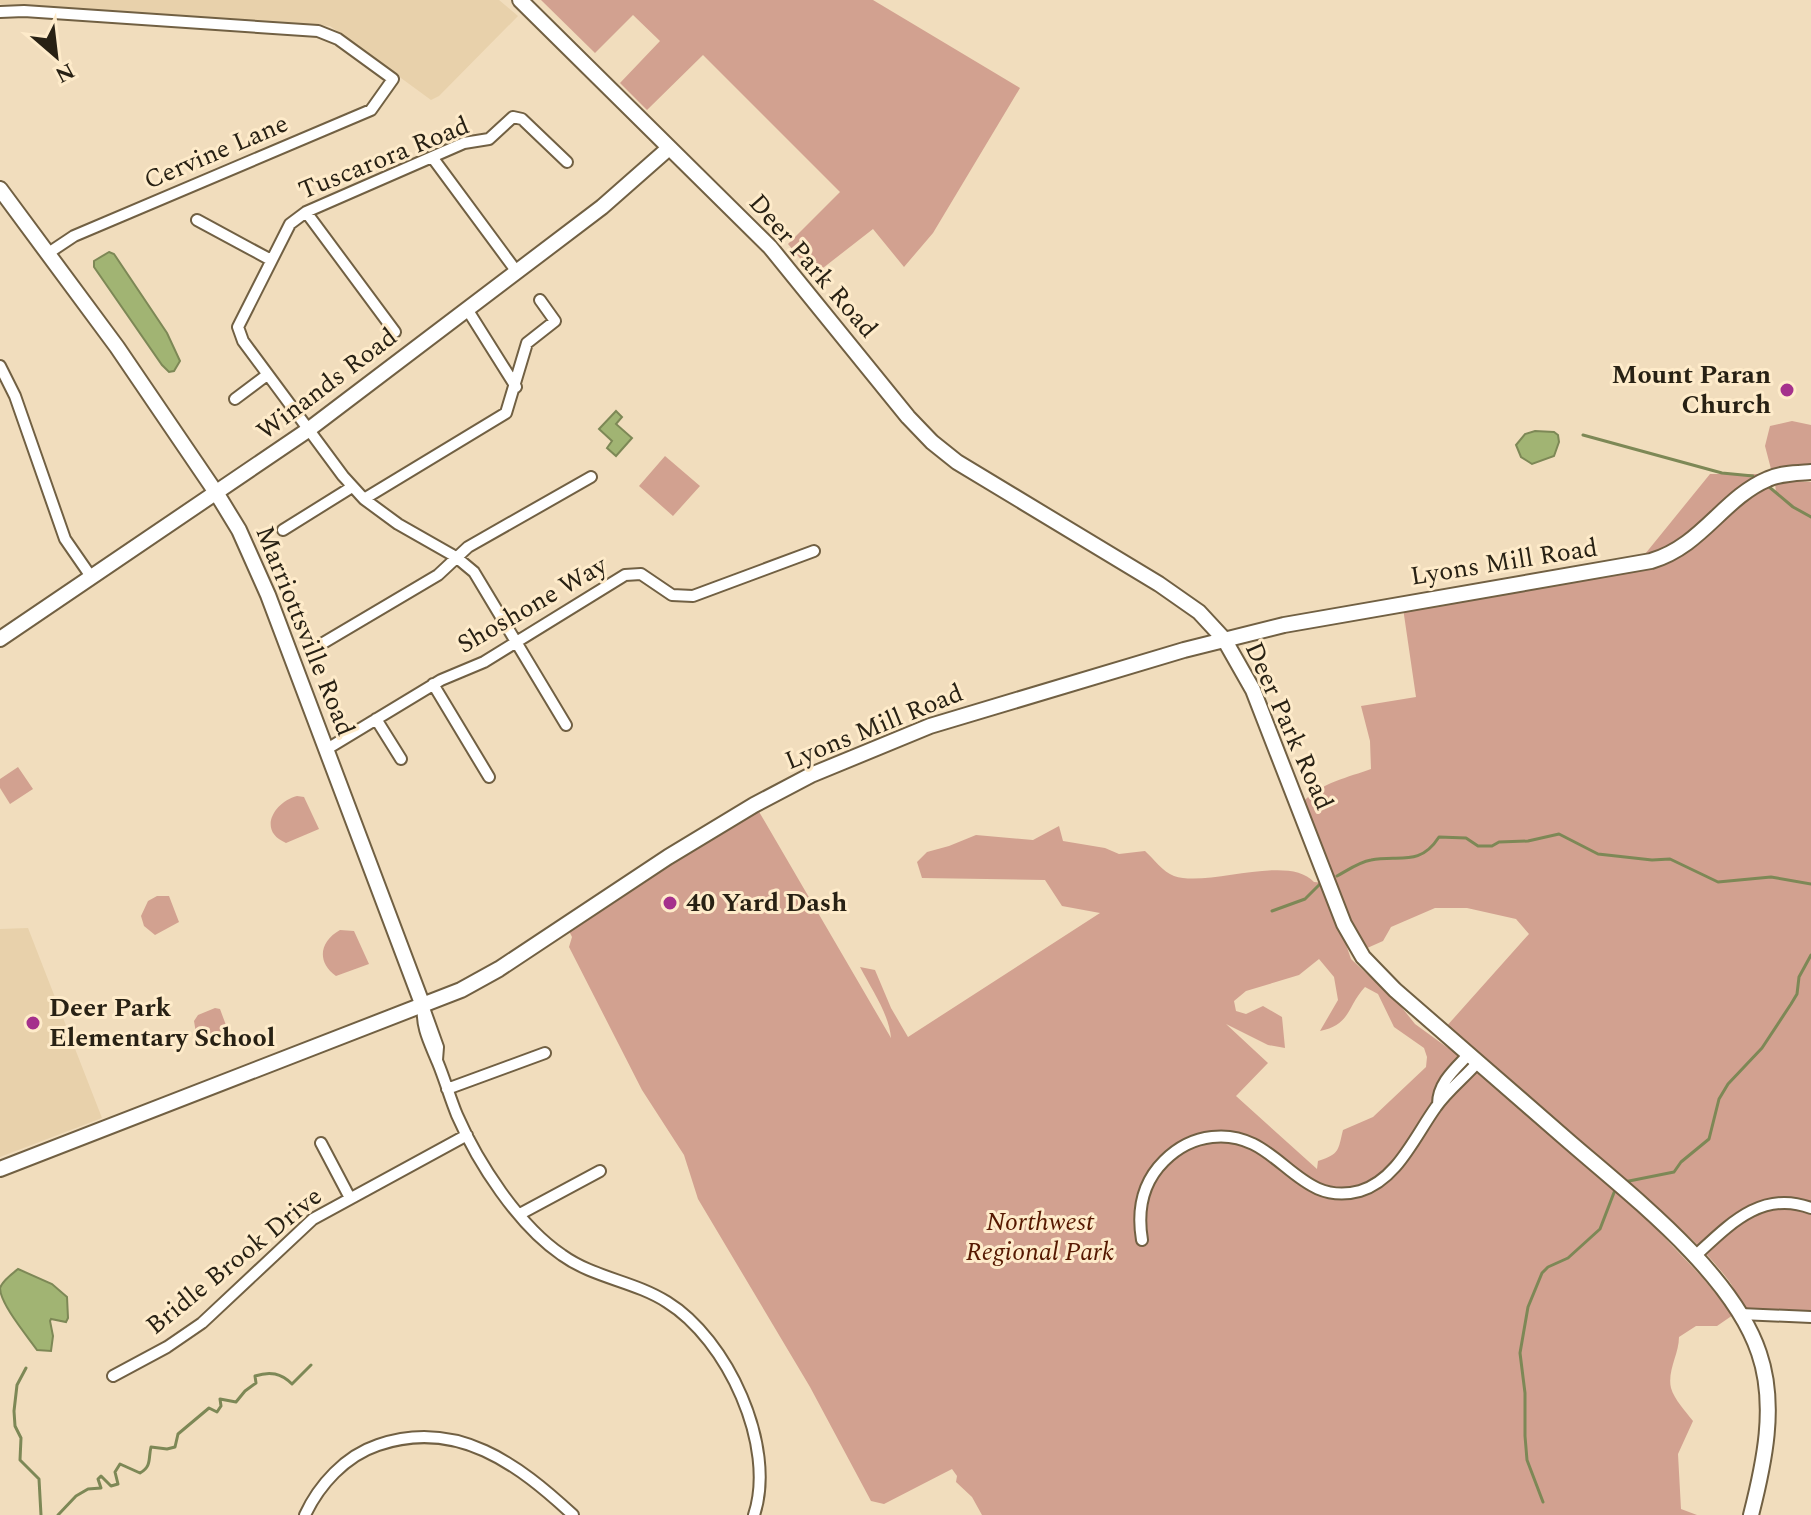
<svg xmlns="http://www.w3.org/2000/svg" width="1811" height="1515" font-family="Spectral,serif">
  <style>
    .built { fill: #e8d1ab }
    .green { fill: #d2a190; fill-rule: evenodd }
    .water { fill: #a1b473; stroke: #7d8856; stroke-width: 2 }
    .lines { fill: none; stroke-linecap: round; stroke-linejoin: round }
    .stream { stroke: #7d8856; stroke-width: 3 }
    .street-casing { stroke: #716043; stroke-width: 14 }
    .secondary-casing { stroke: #716043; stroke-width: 18 }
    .street { stroke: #fff; stroke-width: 10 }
    .secondary { stroke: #fff; stroke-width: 14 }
    .poi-dot { fill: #a5318c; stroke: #feebca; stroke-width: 3 }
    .labels { text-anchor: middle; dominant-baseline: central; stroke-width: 6; stroke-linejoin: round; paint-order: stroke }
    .street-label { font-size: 26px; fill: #282114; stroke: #feebca }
    .poi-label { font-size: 26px; font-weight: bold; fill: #282114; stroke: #feebca; text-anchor: start }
    .park-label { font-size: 26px; font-style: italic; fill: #561801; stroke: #feebca }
  </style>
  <rect width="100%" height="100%" fill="#f1ddbd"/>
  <path class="built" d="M0 0H499L518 16 439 96 431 100 330 26 0 4Z
    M28 928 102 1118 0 1157V929Z"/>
  <path class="green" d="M541 0H873L1020 88 933 233 904 267 873 229 814 275 788 244 840 192 703 55 647 110 620 83 660 41 633 15 595 53Z
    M1792 421 1811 425V464L1771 469 1765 446 1770 426Z
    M665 456 700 486 673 516 639 486Z
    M1710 474H1769L1680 544 1641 559Z
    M1788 481 1811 482V1312L1746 1308C1737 1301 1736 1290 1729 1281 1706 1251 1674 1219 1641 1200L1644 1216 1702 1277 1733 1315 1717 1326H1696L1679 1337C1679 1354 1667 1371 1671 1388 1674 1399 1686 1412 1693 1421L1678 1454 1681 1509 1697 1515H982L972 1497 956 1482 957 1476 952 1469 884 1504 871 1501 810 1387 698 1199 684 1155 642 1090 569 947 572 937 568 929 758 810 891 1038C889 1014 872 990 860 967L875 970 891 1008 908 1037 1100 913 1062 906 1045 880 922 878 917 862 927 852 949 846 976 835 1033 840 1059 826 1063 841 1105 848 1119 854 1145 851C1153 858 1163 872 1174 876 1208 888 1288 853 1314 882L1325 883 1351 959 1399 1004 1415 1024 1448 1048 1457 1039 1445 1028 1529 934 1516 919 1467 908H1435L1391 927 1383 941 1365 949C1340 918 1319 842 1304 801 1321 783 1349 777 1371 769L1370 741 1361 706 1416 697 1403 608 1683 553C1713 532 1736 504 1768 486L1776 493 1775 483ZM1319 959 1334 977 1338 1000 1320 1031C1351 1025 1347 1006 1365 987L1378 994 1394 1027 1424 1048 1427 1057 1426 1067 1373 1117 1343 1130C1338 1150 1340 1154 1318 1161L1317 1169 1236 1096 1268 1063 1226 1024 1268 1045 1285 1048 1282 1017 1263 1006 1246 1014 1236 1011 1234 1001 1246 991 1299 975Z
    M18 767 33 789 10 804 0 788V779Z
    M297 796 304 797 319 829 286 843C257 831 274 802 297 796Z
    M157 896H169L179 922 155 935 144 926 141 916 148 901Z
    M340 930 354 931 369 964 336 976C316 962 320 941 340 930Z
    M215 1008 220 1009 230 1036 205 1044 197 1039 194 1021 198 1015Z"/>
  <path class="water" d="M109 252 114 254 167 333 180 361 174 371 169 372 162 365 94 267V261Z
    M616 411 622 417 616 424 632 438 616 456 607 448 612 441 599 429Z
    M1535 431 1554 432 1558 435 1559 442 1554 456 1532 464 1521 457 1516 445 1525 434Z
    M18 1269 52 1284 67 1297 68 1318 66 1322 51 1319 50 1321 53 1336 51 1351 37 1350C28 1337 0 1304 0 1288 2 1281 13 1273 18 1269Z"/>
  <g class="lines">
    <path class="stream" d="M1583 435 1722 473 1753 476
      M1768 486 1793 507 1811 517
      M1337 876C1348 870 1359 862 1371 860 1398 854 1419 868 1439 837L1466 838 1478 846H1492L1499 842 1528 841 1559 834 1598 854 1652 860 1670 859 1718 882 1771 877 1811 884
      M1272 911 1305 899 1320 884
      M1624 1182 1674 1172 1681 1162 1709 1139 1719 1099 1728 1084 1762 1048 1791 1004 1797 994 1799 977 1811 955
      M26 1368 17 1385 14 1411 15 1426 21 1438 20 1460 39 1479 41 1515
      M1543 1502 1527 1460 1525 1436V1393L1520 1353 1528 1307 1542 1273 1548 1267 1568 1258 1600 1229 1615 1190
      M58 1515 76 1496 88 1489 101 1488 98 1479 101 1476 111 1486 118 1484 115 1472 120 1464 140 1473C152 1466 148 1459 151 1447L167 1449 175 1447 178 1434 209 1408 217 1412 221 1406 220 1399 236 1402 245 1391 256 1383 255 1376C270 1371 281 1373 292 1384L311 1365"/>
    <g class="street-casing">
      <path id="street" d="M0 12 24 11 318 31 338 39 393 79 371 110 74 236 47 254
        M432 157 517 272
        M306 212 395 332
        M197 220 271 260
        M467 309 516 387
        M0 366 15 396 65 539 92 578
        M235 399 267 375
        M364 499 506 413 527 343 555 321 540 300
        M283 530 352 487
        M313 649 438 575 468 547 591 477
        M433 684 489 777
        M376 719 401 759
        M566 725 474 572 456 557 398 524 364 499 343 476 243 341 238 327 290 224 306 212 464 143 489 139 513 117 522 119 567 162
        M327 749 441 680 484 662 625 575 641 574 672 595 693 596 814 551
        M423 1006C421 1028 430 1043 438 1063 445 1080 450 1098 457 1115 478 1163 518 1225 562 1255 594 1278 634 1281 667 1302 727 1339 777 1446 754 1515
        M424 1008 438 1047 437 1060
        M447 1089 545 1053
        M1438 1104C1438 1083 1455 1069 1469 1054
        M321 1143 350 1198
        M520 1214 600 1171
        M1142 1240C1137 1210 1142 1183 1164 1161 1177 1148 1193 1139 1212 1137 1279 1129 1295 1209 1360 1191 1397 1180 1415 1136 1436 1107 1447 1091 1465 1077 1478 1062
        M1694 1257C1728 1226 1761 1189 1811 1208
        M1740 1314 1811 1317
        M113 1376 167 1347 202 1323 313 1219 467 1135
        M305 1515C319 1485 345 1456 378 1445 457 1418 518 1464 573 1515"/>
    </g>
    <g class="secondary-casing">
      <path id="secondary" d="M520 0 770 247 908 417 932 442 957 462 1159 584 1199 612 1224 639 1253 690 1344 924 1363 957 1395 990C1452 1039 1508 1089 1565 1138 1628 1193 1732 1272 1759 1353 1777 1405 1764 1464 1751 1515
        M0 189 117 347 217 494 239 530 268 595 423 1006
        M0 639 308 430 602 207 669 148
        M0 1169 461 990 499 969 668 857 754 805 811 775 930 726 1184 650 1284 625 1651 561C1702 546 1723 498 1768 479 1781 473 1797 473 1811 472"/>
    </g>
    <use href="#street" class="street"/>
    <use href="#secondary" class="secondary"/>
  </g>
  <g class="poi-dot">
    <circle cx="1787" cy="390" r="8"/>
    <circle cx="670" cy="903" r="8"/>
    <circle cx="33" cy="1023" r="8"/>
  </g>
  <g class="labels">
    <g class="street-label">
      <text transform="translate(216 152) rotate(-23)">Cervine Lane</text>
      <text transform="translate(384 158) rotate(-22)">Tuscarora Road</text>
      <text transform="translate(813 266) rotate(49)">Deer Park Road</text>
      <text transform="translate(327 384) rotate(-37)">Winands Road</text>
      <text transform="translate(1504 562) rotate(-9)">Lyons Mill Road</text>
      <text transform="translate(532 605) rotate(-30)">Shoshone Way</text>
      <text transform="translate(305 631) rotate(68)">Marriottsville Road</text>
      <text transform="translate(1289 726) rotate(66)">Deer Park Road</text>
      <text transform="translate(874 727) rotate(-22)">Lyons Mill Road</text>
      <text transform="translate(234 1261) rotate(-39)">Bridle Brook Drive</text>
    </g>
    <g class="poi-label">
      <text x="1771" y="375" text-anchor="end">Mount Paran<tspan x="1771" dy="30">Church</tspan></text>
      <text x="686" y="903">40 Yard Dash</text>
      <text x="49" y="1008">Deer Park<tspan x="49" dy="30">Elementary School</tspan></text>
    </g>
    <g class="park-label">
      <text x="1040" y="1222">Northwest<tspan x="1040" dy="30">Regional Park</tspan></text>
    </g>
  </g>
  <g transform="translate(56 56) rotate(152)" stroke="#feebca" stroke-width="6" paint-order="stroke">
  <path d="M0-6L14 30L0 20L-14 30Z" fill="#282114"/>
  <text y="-12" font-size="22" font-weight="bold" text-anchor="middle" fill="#282114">N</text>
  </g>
</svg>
